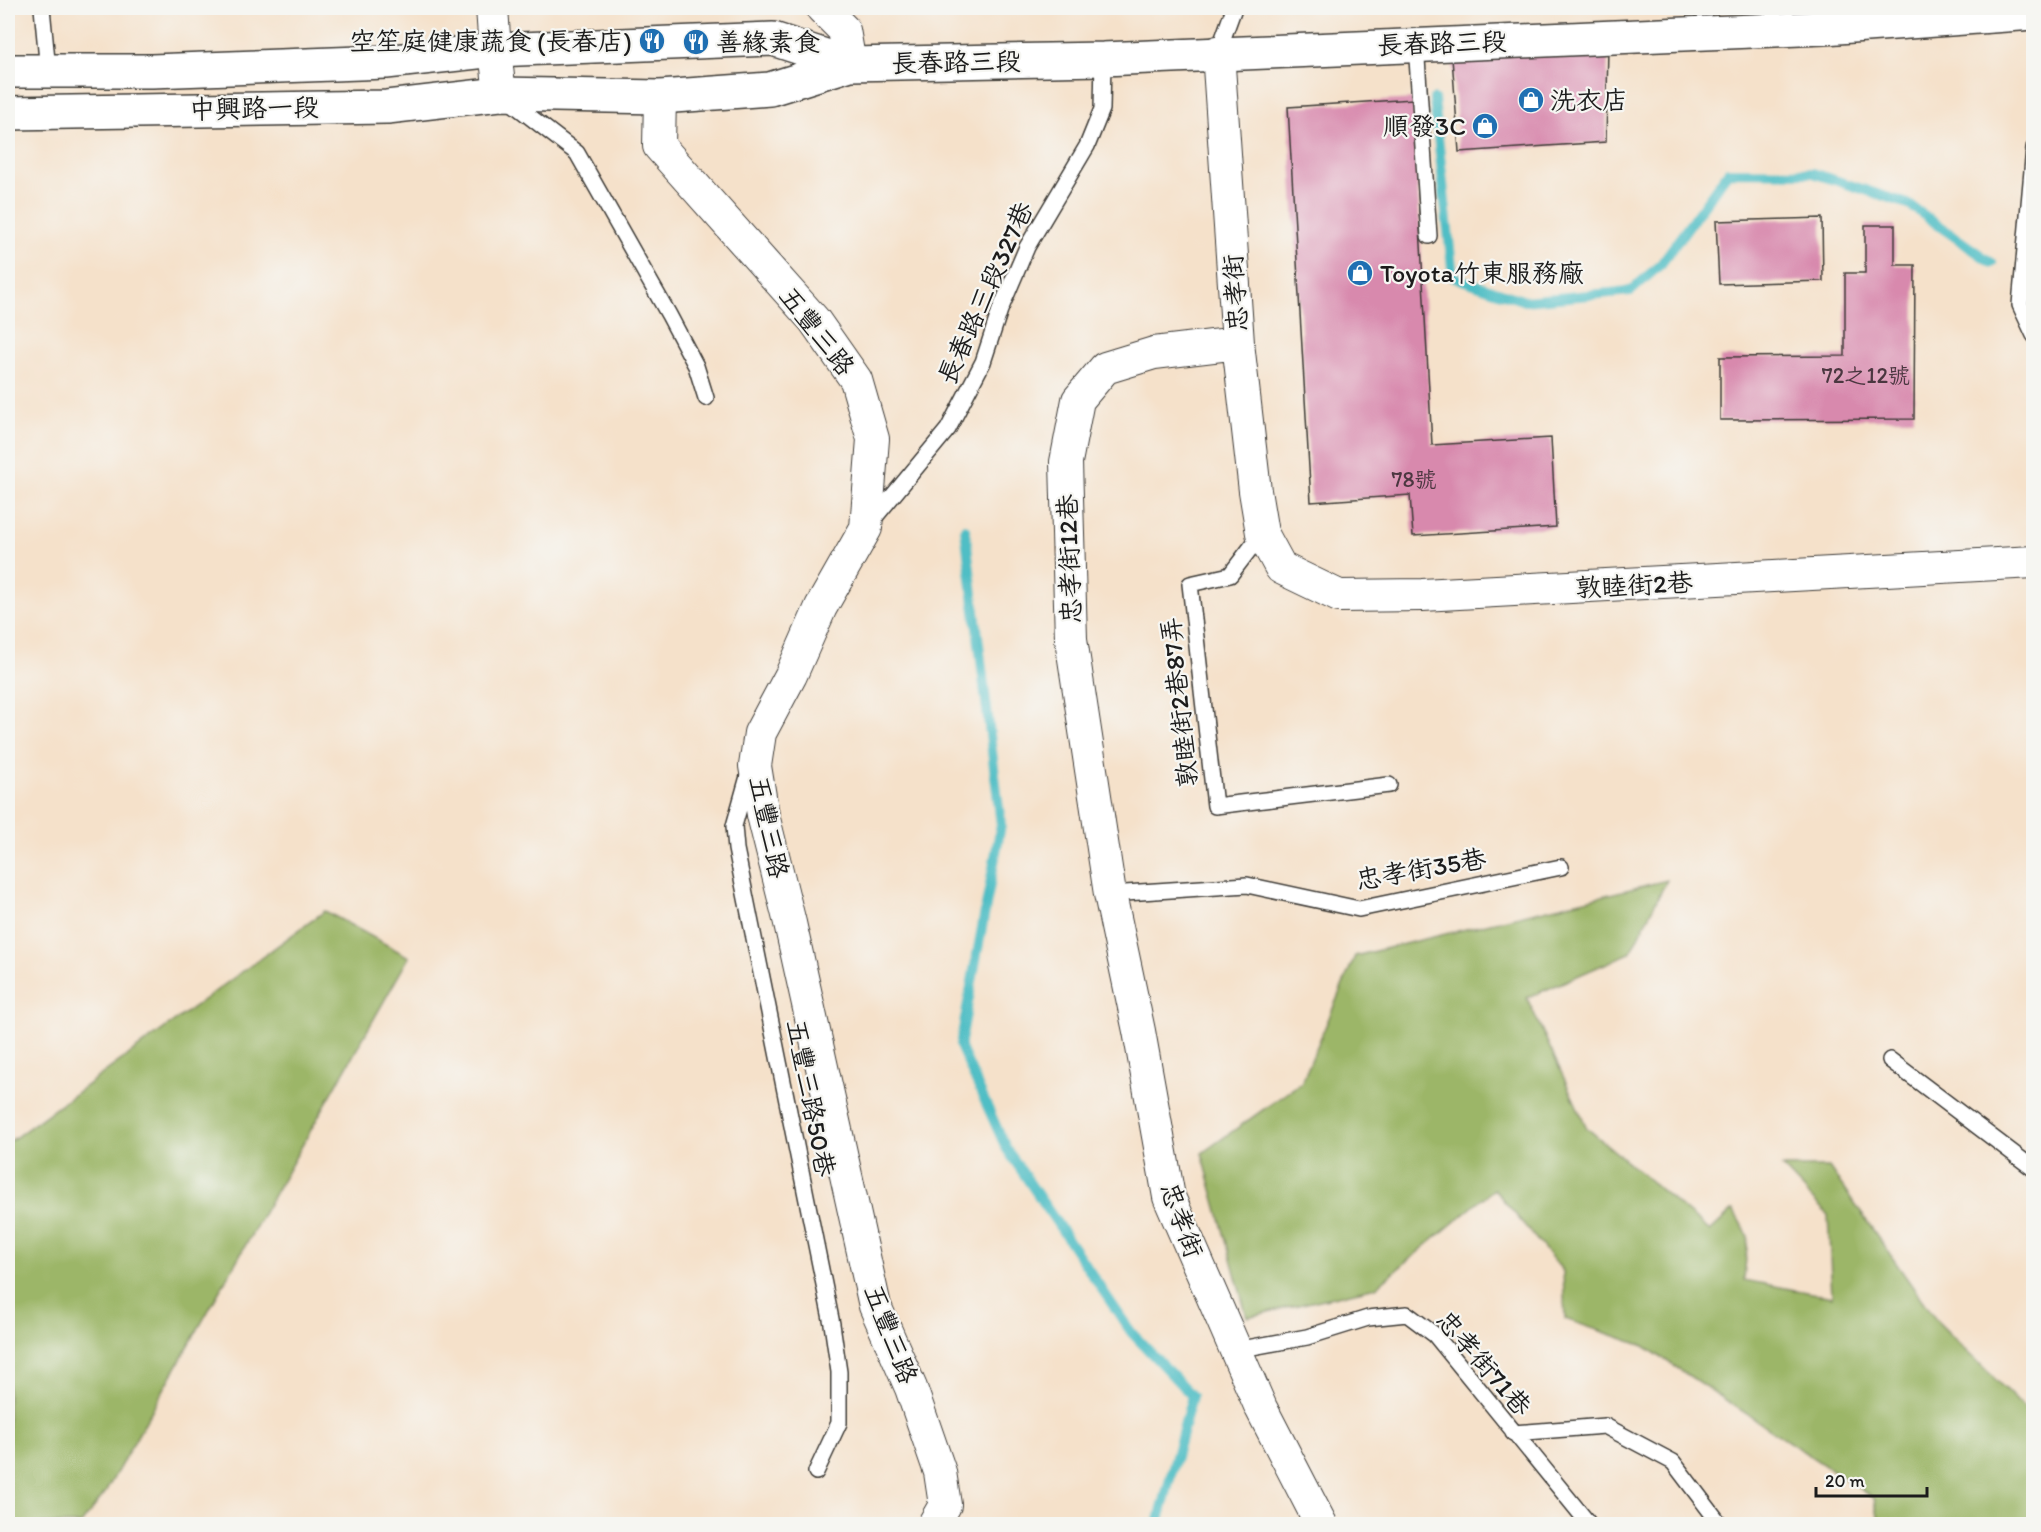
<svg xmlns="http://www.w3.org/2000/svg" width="2041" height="1532" font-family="Itim,'LXGW WenKai TC',sans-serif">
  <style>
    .forest { fill: #9cb668; stroke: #5c6942; stroke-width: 1.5 }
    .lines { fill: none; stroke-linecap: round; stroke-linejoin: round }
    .stream { stroke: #4fbec5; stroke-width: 10 }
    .building { fill: #d889ad }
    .lane-casing { stroke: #3d3a36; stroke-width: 18 }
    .street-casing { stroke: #3d3a36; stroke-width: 34 }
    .secondary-casing { stroke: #3d3a36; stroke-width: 36 }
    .lane { stroke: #fff; stroke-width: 15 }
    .street { stroke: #fff; stroke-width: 32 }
    .secondary { stroke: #fff; stroke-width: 33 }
    .labels { text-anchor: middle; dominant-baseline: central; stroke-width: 4.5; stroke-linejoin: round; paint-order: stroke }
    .number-label { font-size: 22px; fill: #4b3740 }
    .poi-label { font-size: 26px; fill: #1c1c1c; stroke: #f6f6f2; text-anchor: start }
    .street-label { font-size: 26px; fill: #1c1c1c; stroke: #f6f6f2 }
  </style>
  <rect width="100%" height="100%" fill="#f6f6f2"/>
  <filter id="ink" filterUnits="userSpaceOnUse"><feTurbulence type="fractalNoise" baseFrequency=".0167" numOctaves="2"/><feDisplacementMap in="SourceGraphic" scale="12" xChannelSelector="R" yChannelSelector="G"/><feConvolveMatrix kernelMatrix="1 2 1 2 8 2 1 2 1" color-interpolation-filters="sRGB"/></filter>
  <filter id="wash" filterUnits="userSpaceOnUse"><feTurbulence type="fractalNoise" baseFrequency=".008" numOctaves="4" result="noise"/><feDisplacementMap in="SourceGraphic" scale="24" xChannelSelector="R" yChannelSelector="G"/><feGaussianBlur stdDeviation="1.35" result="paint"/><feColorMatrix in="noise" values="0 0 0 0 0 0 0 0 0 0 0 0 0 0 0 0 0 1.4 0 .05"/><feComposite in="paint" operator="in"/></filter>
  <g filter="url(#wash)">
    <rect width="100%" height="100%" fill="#f5e1ca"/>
    <path class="forest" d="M1667 880 1630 953 1527 998 1587 1128 1710 1231 1733 1210 1748 1236 1744 1280 1832 1297 1828 1215 1782 1167H1829L1936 1320 2033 1417V1524H1880L1874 1498 1644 1346 1565 1319 1563 1271 1494 1189 1376 1287 1247 1317 1202 1153 1302 1082 1355 956Z
      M325 911 409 957 105 1493 81 1524H8V1143Z"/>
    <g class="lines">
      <path class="stream" d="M1434 99 1453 277 1525 301 1631 291 1661 264 1728 172 1813 173 1908 204 1992 263
        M965 529 1001 825 960 1046 1006 1148 1131 1332 1192 1396 1158 1524"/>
    </g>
    <g id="blocks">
      <path class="building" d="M1608 48 1606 142 1459 152 1452 58Z
        M1413 99 1432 445 1551 438 1556 527 1413 536 1410 495 1311 502 1288 107Z
        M1822 218 1823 281 1719 284 1716 221Z
        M1865 225H1895V265H1915L1914 419 1720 420V357L1845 356V273H1865Z"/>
    </g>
  </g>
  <g filter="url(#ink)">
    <use href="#blocks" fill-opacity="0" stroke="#3d3a36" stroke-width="1.5"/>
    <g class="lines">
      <g class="lane-casing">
        <path id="lane" d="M42 8 48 71
          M1416 44 1429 236
          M1218 52 1234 8
          M507 99 577 153 669 315 696 366 706 398
          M2034 148 2020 305 2034 335
          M871 522 948 429 983 362 1000 310 1027 247 1087 146 1102 109 1103 59
          M1262 533 1230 575 1190 584 1215 806 1389 785
          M749 773 734 826 736 849 832 1324 839 1372V1423L816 1472
          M1110 894 1247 885 1359 909 1561 867
          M1890 1060 2034 1169
          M1236 1350 1307 1337 1368 1318 1407 1314 1435 1335 1589 1524
          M1513 1433 1605 1426 1673 1462 1720 1524"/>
      </g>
      <g class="street-casing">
        <path id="street" d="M492 8 495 50 500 94
          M822 8 844 30 850 64
          M1218 52 1238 343 1255 491 1262 533 1281 568 1339 596 1422 595 2034 562
          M660 97 659 146 814 320 856 380 873 439 866 528 821 607 791 675 760 733 755 766 763 815 790 923 875 1306 911 1388 940 1472 945 1505 934 1524
          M1238 343 1154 353 1105 368 1078 400 1066 462 1071 639 1110 894 1139 1031 1169 1197 1261 1408 1321 1524"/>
      </g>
      <g class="secondary-casing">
        <path id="secondary" d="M8 71H152L386 62 495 50 773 39 850 64
          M8 113 387 107 500 94 660 97 770 89 850 64 1103 59 1824 28 2034 13"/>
      </g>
      <use href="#lane" class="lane"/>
      <use href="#street" class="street"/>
      <use href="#secondary" class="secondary"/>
    </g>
  </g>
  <defs>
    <g id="restaurant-disc" transform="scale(1.35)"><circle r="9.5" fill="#1f6fb2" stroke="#f6f6f2"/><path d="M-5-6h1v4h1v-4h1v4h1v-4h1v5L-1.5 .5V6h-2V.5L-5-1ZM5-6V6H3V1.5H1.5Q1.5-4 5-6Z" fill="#fff"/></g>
    <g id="shop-disc" transform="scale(1.35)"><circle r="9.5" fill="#1f6fb2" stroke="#f6f6f2"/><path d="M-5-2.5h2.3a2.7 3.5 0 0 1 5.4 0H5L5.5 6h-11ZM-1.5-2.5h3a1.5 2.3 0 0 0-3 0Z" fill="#fff"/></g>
  </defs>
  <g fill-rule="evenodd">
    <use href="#restaurant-disc" x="652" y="41"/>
    <use href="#restaurant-disc" x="696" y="42"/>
    <use href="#shop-disc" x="1531" y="100"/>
    <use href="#shop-disc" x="1485" y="126"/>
    <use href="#shop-disc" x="1360" y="273"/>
  </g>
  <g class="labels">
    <g class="number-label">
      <text x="1866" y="375">72之12號</text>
      <text x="1414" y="479">78號</text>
    </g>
    <g class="poi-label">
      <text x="632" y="41" text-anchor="end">空笙庭健康蔬食 (長春店)</text>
      <text x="716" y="42">善緣素食</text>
      <text x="1550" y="100">洗衣店</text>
      <text x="1466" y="126" text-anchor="end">順發3C</text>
      <text x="1380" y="273">Toyota竹東服務廠</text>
    </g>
    <g class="street-label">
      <text transform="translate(1442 43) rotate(-2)">長春路三段</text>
      <text transform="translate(956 62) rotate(-1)">長春路三段</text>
      <text transform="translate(254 108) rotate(-1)">中興路一段</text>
      <text transform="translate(985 293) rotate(-66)">長春路三段327巷</text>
      <text transform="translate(1235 293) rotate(-94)">忠孝街</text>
      <text transform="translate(817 331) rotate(52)">五豐三路</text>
      <text transform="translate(1069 559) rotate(-92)">忠孝街12巷</text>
      <text transform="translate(1634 585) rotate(-3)">敦睦街2巷</text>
      <text transform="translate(1179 702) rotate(-96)">敦睦街2巷87弄</text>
      <text transform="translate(769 827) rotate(78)">五豐三路</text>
      <text transform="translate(1421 869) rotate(-10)">忠孝街35巷</text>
      <text transform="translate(811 1098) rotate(79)">五豐三路50巷</text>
      <text transform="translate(1182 1220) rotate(70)">忠孝街</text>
      <text transform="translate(891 1334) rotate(69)">五豐三路</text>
      <text transform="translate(1484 1363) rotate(49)">忠孝街71巷</text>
    </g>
  </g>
  <rect width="2041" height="1532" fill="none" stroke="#f6f6f2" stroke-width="30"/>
  <path d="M1816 1487v9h111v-9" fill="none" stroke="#1c1c1c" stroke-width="3"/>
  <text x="1825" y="1487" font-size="18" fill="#1c1c1c" stroke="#f6f6f2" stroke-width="4.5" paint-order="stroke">20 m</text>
</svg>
